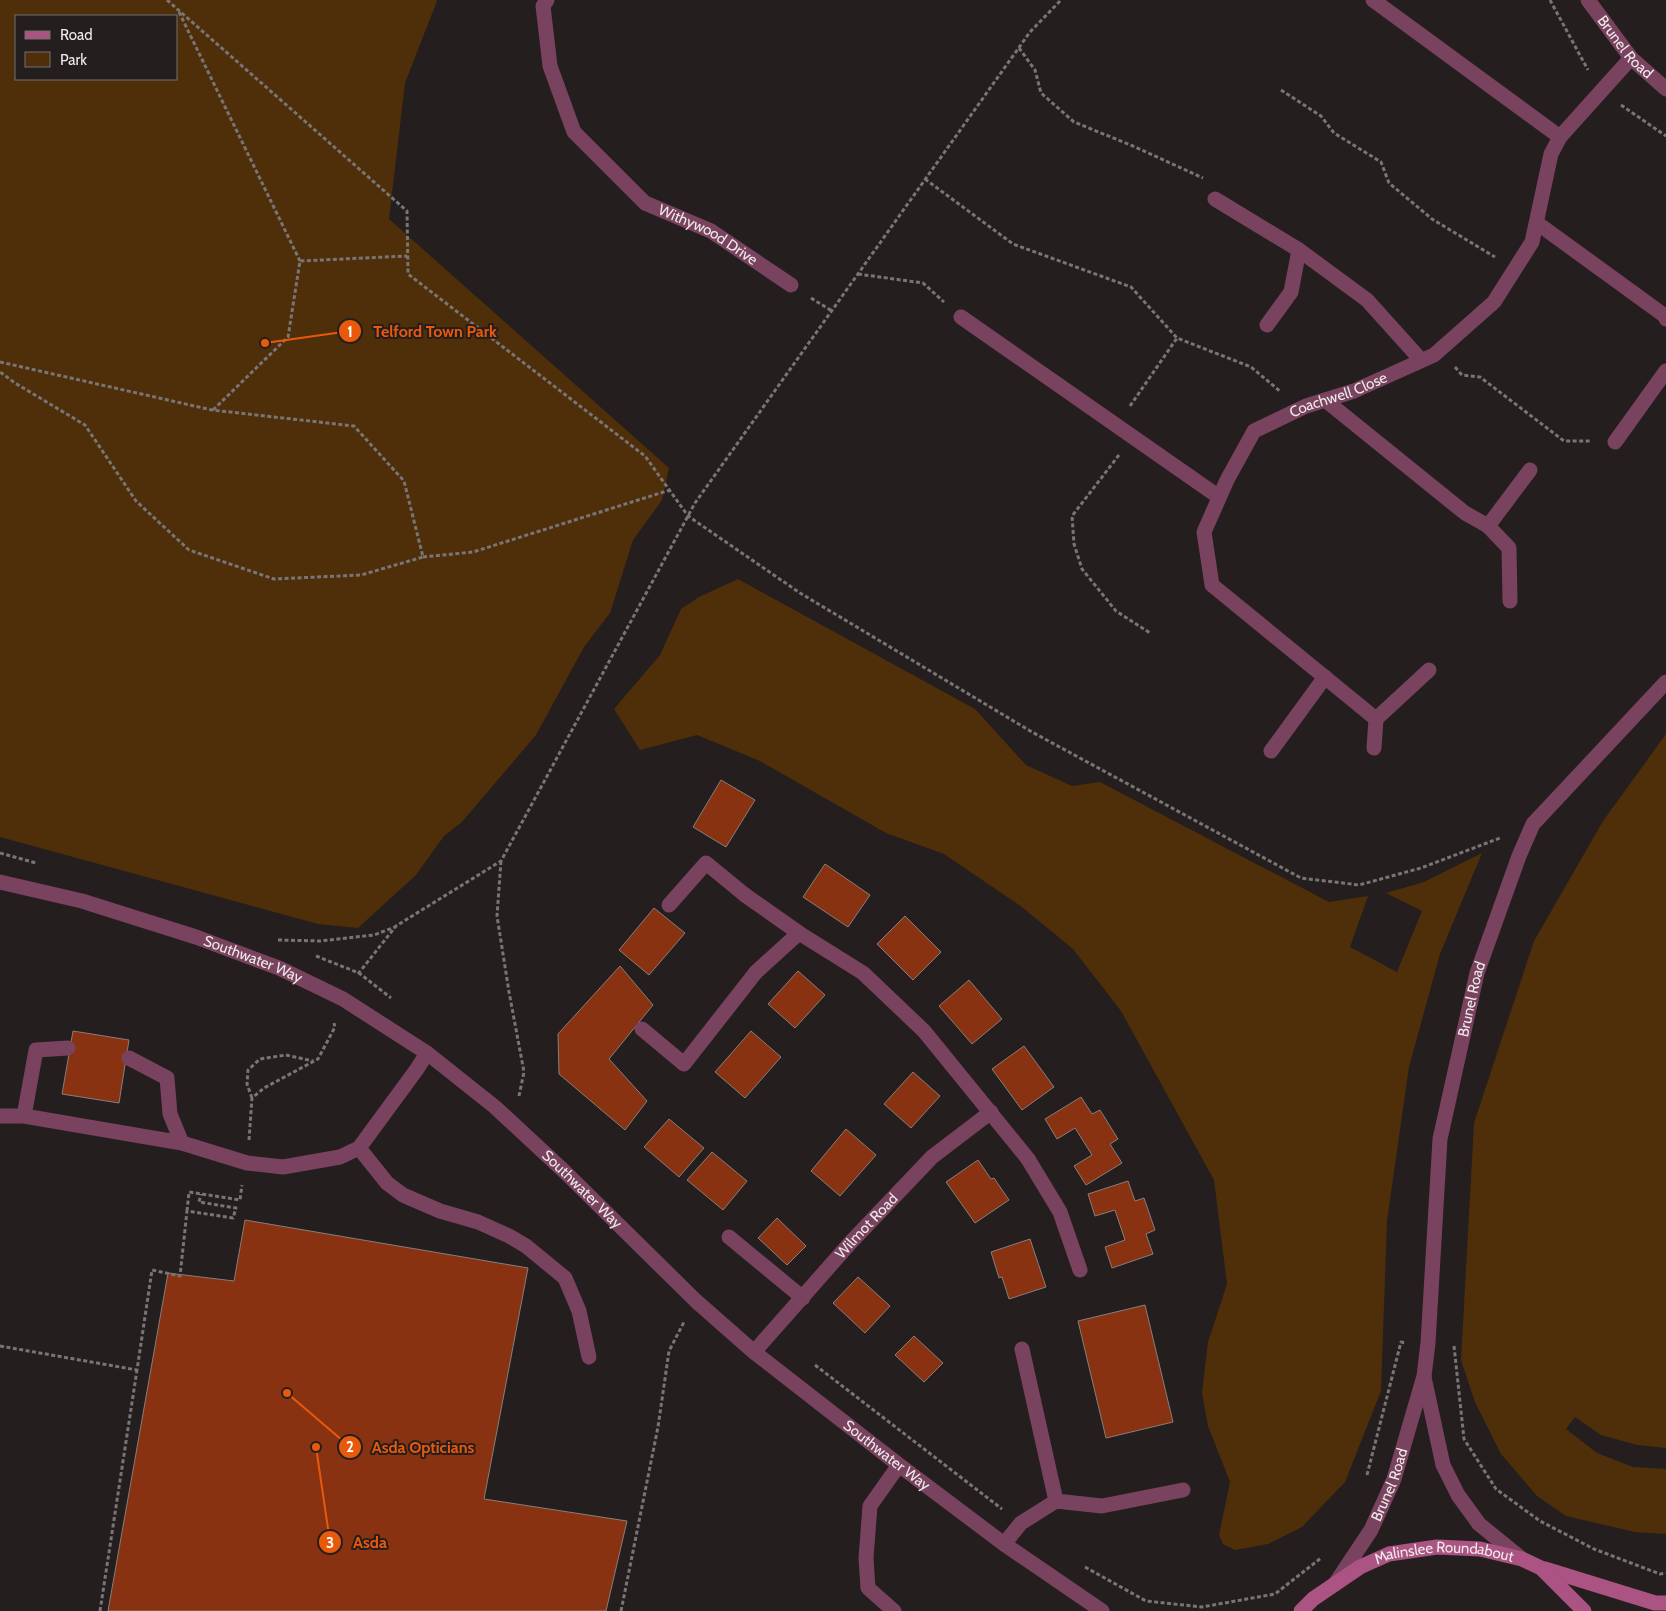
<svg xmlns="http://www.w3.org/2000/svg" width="1666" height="1611" font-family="Cabin,sans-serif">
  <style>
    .green { fill: #4f2e0a; fill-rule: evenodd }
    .building { fill: #893212; stroke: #867f7c }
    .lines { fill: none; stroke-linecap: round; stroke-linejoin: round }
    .path { stroke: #7a7575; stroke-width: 3; stroke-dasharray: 4 2.5; stroke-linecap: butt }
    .service { stroke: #79425e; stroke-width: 15 }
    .minor { stroke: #79425e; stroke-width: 15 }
    .tertiary { stroke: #79425e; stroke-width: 15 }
    .secondary { stroke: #ab5382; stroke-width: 15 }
    .labels { text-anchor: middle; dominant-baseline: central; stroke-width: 4; stroke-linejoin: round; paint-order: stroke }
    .street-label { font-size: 15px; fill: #eeeaea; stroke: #241e1e }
    .leader { fill: none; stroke: #e8590c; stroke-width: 2 }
    .callout-dot { fill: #e8590c; stroke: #241e1e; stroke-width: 2 }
    .mark-label { font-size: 15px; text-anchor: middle; font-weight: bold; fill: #fff }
    .callout-label { font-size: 16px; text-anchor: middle; font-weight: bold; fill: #e8590c; stroke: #241e1e; stroke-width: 4; stroke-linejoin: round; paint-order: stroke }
  </style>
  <rect width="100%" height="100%" fill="#241e1e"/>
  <path class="green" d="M0 0H436L437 1 405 83 389 219 669 468 662 500 633 540 610 613 584 647 536 735 462 822 444 836 416 875 358 928 318 924 0 837ZM16 16H176V79H16Z
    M738 579 975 709 1026 765 1072 786 1100 782 1329 902 1368 896 1350 947 1397 972 1422 911 1386 893 1424 882 1482 853 1440 954 1409 1067 1387 1221 1381 1391 1345 1482 1302 1527 1268 1544 1235 1550 1223 1544 1219 1535 1230 1482 1208 1426 1202 1393 1208 1342 1227 1284 1214 1180 1121 1011 1073 949 1022 907 944 854 886 833 760 761 697 735 640 750 614 709 660 655 681 609 699 597Z
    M1666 734V1448L1637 1445 1601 1435 1575 1417 1566 1429 1597 1453 1633 1467 1666 1469V1534L1635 1532 1566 1516 1537 1496 1501 1454 1475 1402 1461 1360 1474 1123 1534 941 1603 821Z"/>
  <path class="building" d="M721 780 755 800 726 847 693 827Z
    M825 864 870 895 848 927 803 897Z
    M654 908 685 933 649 975 619 950Z
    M905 916 941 952 913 980 877 944Z
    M620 966 653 1005 609 1059 647 1101 625 1130 559 1074 558 1034Z
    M798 971 825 995 795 1028 768 1004Z
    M969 980 1002 1019 972 1044 939 1006Z
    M73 1031 129 1040 119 1103 62 1094Z
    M751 1031 781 1057 745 1098 715 1072Z
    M1024 1046 1054 1087 1022 1110 992 1069Z
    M913 1072 940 1096 911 1128 884 1104Z
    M1081 1097 1092 1114 1100 1110 1118 1139 1110 1144 1122 1163 1086 1185 1074 1166 1092 1155 1075 1128 1057 1139 1045 1119Z
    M669 1119 704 1148 679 1177 644 1147Z
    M846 1129 876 1155 840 1196 811 1171Z
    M712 1152 747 1181 723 1210 687 1180Z
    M978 1160 991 1179 994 1178 1009 1200 975 1223 946 1182Z
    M1128 1181 1135 1201 1144 1198 1155 1230 1146 1234 1153 1254 1112 1268 1105 1247 1125 1240 1115 1210 1095 1216 1088 1194Z
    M777 1218 806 1246 787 1265 758 1238Z
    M245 1220 528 1268 484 1499 627 1521 606 1611H108L168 1273 234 1281Z
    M1030 1239 1046 1287 1009 1299 1002 1277 999 1278 991 1252Z
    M858 1277 890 1306 865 1333 833 1303Z
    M1145 1305 1173 1422 1106 1438 1078 1321Z
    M914 1336 943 1363 924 1382 895 1355Z"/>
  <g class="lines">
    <path class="path" d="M167 0 407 211 408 274 645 456 688 516 800 593 1032 732 1301 878 1359 885 1421 868 1500 838
      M1550 0 1588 70
      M179 12 300 261
      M1019 48 1035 70 1041 93 1074 122 1133 146 1203 178
      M1281 90 1321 116 1334 133 1381 162 1389 183 1432 219 1495 257
      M1621 105 1666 136
      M925 179 1013 244 1131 287 1177 338 1251 367 1281 392
      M858 274 923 283 944 302
      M811 298 832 311
      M0 362 212 410 354 426 404 481 423 557 361 575 274 579 189 550 136 501 85 425 15 383 0 372
      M1455 367 1462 375 1480 377 1564 441H1592
      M1130 406 1177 338
      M213 410 288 337 300 261 407 256
      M1119 455 1072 516 1074 544 1082 569 1116 611 1150 633
      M423 557 473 552 670 490
      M0 853 36 863
      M501 861 497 916 509 992 524 1072 519 1096
      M278 940 320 941 374 935 395 927
      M316 956 359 973 391 998
      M358 974 396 926 501 861 695 503 1030 32 1061 0
      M252 1098 247 1084 248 1070 260 1059 286 1055 313 1061
      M249 1140 252 1098 264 1088 318 1059 335 1027 334 1023
      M187 1211 189 1192 240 1200 242 1185
      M0 1346 137 1370 152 1270 180 1276 187 1211 233 1218 236 1208 199 1202 201 1194
      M1454 1346 1464 1439 1496 1489 1540 1521 1594 1549 1660 1574 1666 1573
      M815 1365 1002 1509
      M1367 1475 1401 1342 1405 1343
      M1085 1567 1146 1601 1202 1607 1275 1594 1321 1558
      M100 1611 137 1370
      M621 1611 658 1427 669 1351 684 1322"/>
    <path class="service" d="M1267 325 1291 292 1299 250
      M1488 526 1530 470
      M1374 748 1376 719 1429 670
      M1271 751 1325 677
      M669 905 706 863 745 895
      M642 1029 684 1064 756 972
      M129 1058 167 1078 170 1114 182 1143
      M0 1116H24L182 1143 247 1163 283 1167 340 1157 359 1148 417 1069 427 1053
      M24 1116 36 1050 68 1048
      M359 1148 387 1183 403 1195 440 1211 478 1222 509 1236 526 1246 565 1278 579 1311 589 1357
      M1028 1159 1060 1212 1080 1270
      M729 1237 803 1298
      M1022 1349 1056 1501
      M1004 1544 1021 1523 1056 1501 1102 1506 1183 1490
      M894 1611 868 1588 866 1558 870 1506 899 1465"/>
    <g class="minor">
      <path id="s1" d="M547 0 543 6 550 66 574 132 645 203 711 231 791 285"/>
      <path d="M1373 0 1560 137"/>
      <path d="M1215 199 1299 250 1367 300 1421 360"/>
      <path d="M1537 223 1665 316 1666 319"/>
      <path d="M961 317 1219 497"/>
      <path d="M1325 400 1465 513 1488 526 1509 548 1510 601"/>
      <path d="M1615 442 1666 371"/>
      <path id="s2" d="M1376 719 1212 585 1204 532 1227 480 1254 431 1306 406 1354 391 1434 355 1494 302 1532 242 1551 154 1560 137 1631 58"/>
      <path id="s3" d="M0 882 82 901 196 937 279 968 343 999 427 1053 495 1107 565 1172 696 1301 754 1352 899 1465 1004 1544 1102 1611"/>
      <path d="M745 895 799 933 863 973 924 1031 1028 1159"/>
      <path d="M756 972 799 933"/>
      <path id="s4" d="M754 1352 851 1242 932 1157 991 1112"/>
    </g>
    <g class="tertiary">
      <path id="s5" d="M1588 0 1631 58 1666 89"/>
      <path d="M1424 1377 1443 1465 1458 1495 1479 1524 1522 1559"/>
      <path id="s6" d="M1335 1584 1371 1530 1394 1479 1424 1376 1428 1343 1440 1139 1477 973 1519 856 1533 824 1666 682"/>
    </g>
    <g class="secondary">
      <path d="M1545 1569 1655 1603H1666"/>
      <path id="s7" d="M1301 1611 1313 1599 1360 1567 1389 1554 1437 1547 1480 1549 1522 1559 1541 1568 1584 1611"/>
    </g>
  </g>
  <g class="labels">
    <g class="street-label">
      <text stroke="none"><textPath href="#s5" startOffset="60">Brunel Road</textPath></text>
      <text stroke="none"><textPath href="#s1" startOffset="309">Withywood Drive</textPath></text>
      <text stroke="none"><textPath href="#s2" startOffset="470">Coachwell Close</textPath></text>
      <text stroke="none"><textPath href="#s3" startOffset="265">Southwater Way</textPath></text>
      <text stroke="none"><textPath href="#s6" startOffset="609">Brunel Road</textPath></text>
      <text stroke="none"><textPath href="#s3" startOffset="670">Southwater Way</textPath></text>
      <text stroke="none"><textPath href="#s4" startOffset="169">Wilmot Road</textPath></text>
      <text stroke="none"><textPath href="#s3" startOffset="1075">Southwater Way</textPath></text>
      <text stroke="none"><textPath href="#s6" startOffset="114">Brunel Road</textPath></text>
      <text stroke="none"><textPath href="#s7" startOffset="161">Malinslee Roundabout</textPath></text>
    </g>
  </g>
  <path class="leader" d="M265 343L350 331M287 1393L350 1447M316 1447L330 1542"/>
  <g class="callout-dot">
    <circle cx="265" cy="343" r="5"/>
    <circle cx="287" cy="1393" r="5"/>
    <circle cx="316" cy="1447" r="5"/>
    <circle cx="350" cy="331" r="12"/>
    <circle cx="350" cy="1447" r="12"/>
    <circle cx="330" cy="1542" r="12"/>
  </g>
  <g class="mark-label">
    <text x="350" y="337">1</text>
    <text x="350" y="1452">2</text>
    <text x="330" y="1548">3</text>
  </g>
  <g class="callout-label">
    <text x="435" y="337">Telford Town Park</text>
    <text x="423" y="1453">Asda Opticians</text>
    <text x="370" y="1548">Asda</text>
  </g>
  <rect x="15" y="15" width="162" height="65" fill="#241e1e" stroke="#757070"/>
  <rect x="25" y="31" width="25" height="8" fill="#ab5382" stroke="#757070"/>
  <text x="60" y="40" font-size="15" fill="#eeeaea">Road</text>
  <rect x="25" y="52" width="25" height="15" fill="#4f2e0a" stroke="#757070"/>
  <text x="60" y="65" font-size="15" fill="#eeeaea">Park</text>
</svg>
